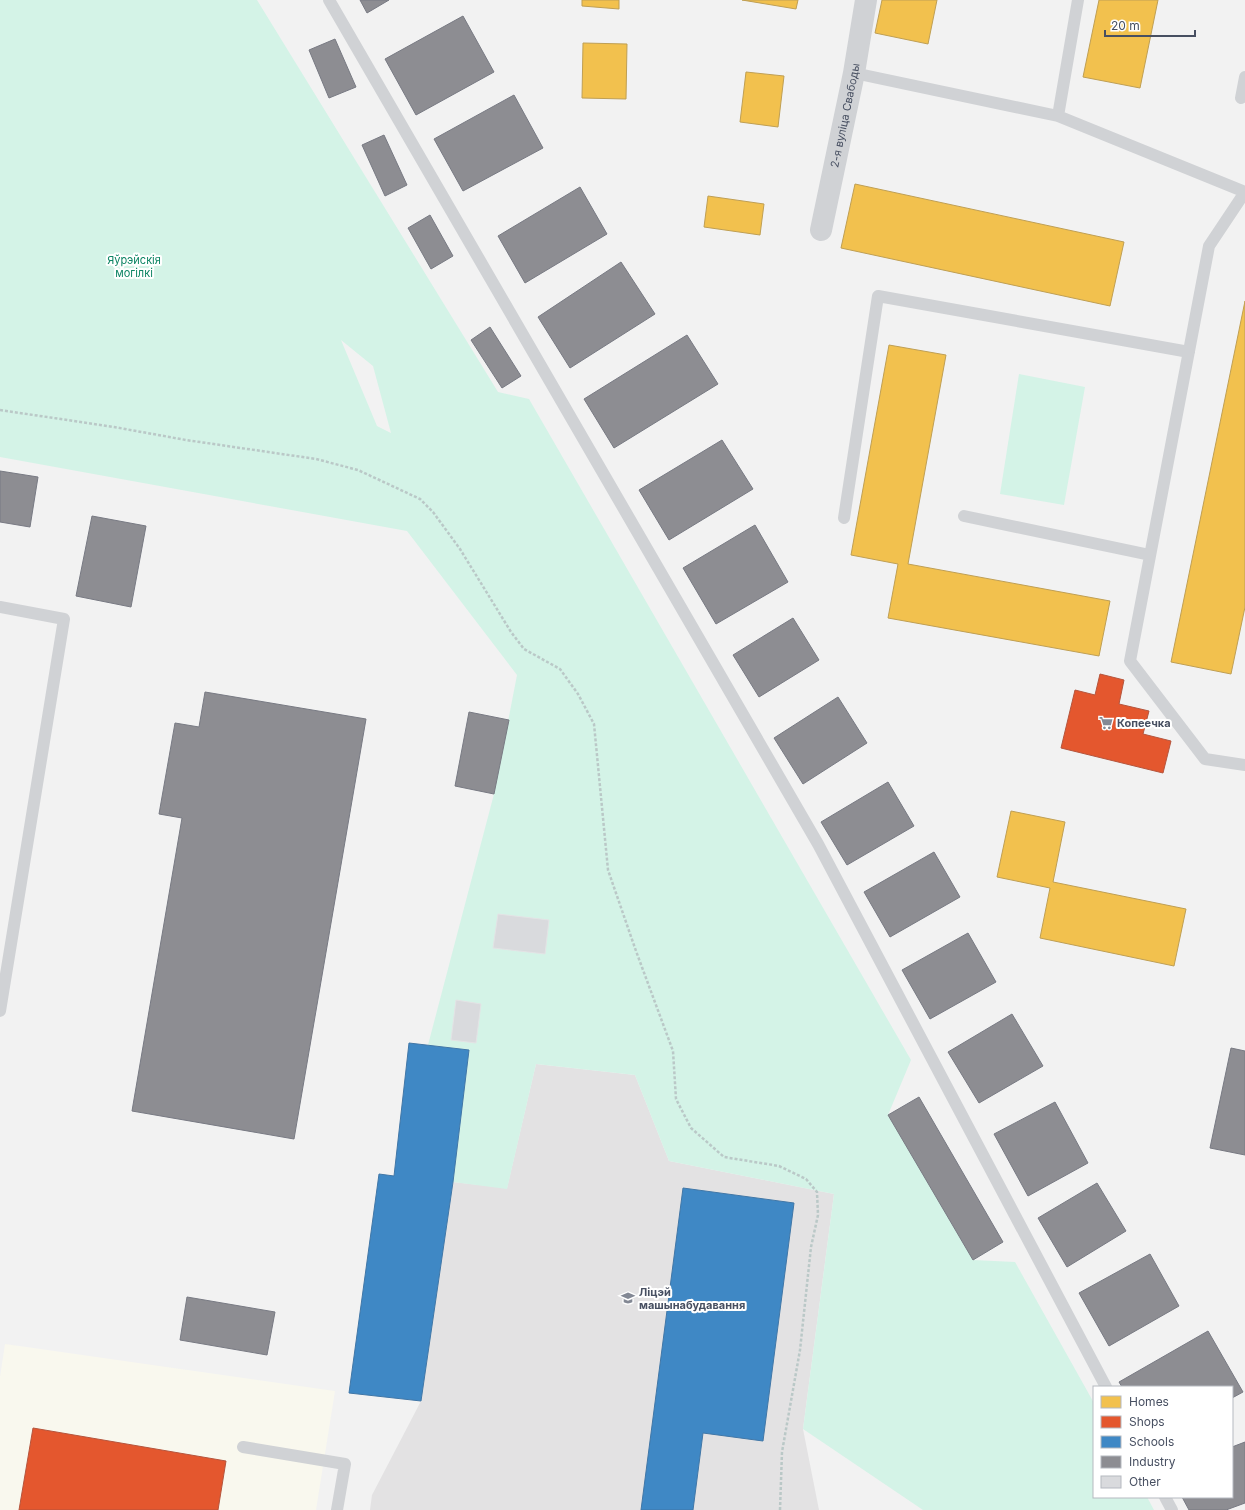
<svg xmlns="http://www.w3.org/2000/svg" width="1245" height="1510" font-family="Inter,sans-serif">
  <style>
    .commercial { fill: #f9f8ee }
    .education { fill: #e3e2e3 }
    .green { fill: #d4f3e7; fill-rule: evenodd }
    .homes { fill: #f2c14e; stroke: #bf9f54 }
    .shops { fill: #e4572e; stroke: #b5553d }
    .schools { fill: #3f88c5; stroke: #4177a7 }
    .industry { fill: #8d8d92; stroke: #787a83 }
    .building { fill: #d9dadd; stroke: #e3e3e5 }
    .lines { fill: none; stroke-linecap: round; stroke-linejoin: round }
    .path { stroke: #bac8c7; stroke-width: 2.5; stroke-dasharray: 3 2; stroke-linecap: butt }
    .lane { stroke: #d0d2d5; stroke-width: 12 }
    .street { stroke: #d0d2d5; stroke-width: 22 }
    .labels { text-anchor: middle; dominant-baseline: central; stroke-width: 4; stroke-linejoin: round; paint-order: stroke }
    .street-label { font-size: 11px; fill: #474f61; stroke: #fff }
    .park-label { font-size: 11px; fill: #0e8564; stroke: #fff }
    .poi-label { font-size: 11px; font-weight: bold; fill: #474f61; stroke: #fff; text-anchor: start }
  </style>
  <rect width="100%" height="100%" fill="#f2f2f2"/>
  <path class="commercial" d="M5 1344 335 1391 316 1510H0V1377Z"/>
  <path class="education" d="M536 1064 635 1075 669 1161 834 1194 803 1429 819 1510H370L372 1495 421 1401 453 1182 507 1188Z"/>
  <path class="green" d="M0 0H257L498 392 529 399 911 1060 888 1115 973 1260 1015 1262 1094 1403V1497H1147L1154 1510H923L803 1429 834 1194 669 1161 635 1075 536 1064 507 1189 453 1182 469 1050 428 1045 494 794 517 675 407 531 0 457ZM341 340 373 366 391 433 377 426Z
    M1019 374 1085 387 1064 505 1000 494Z"/>
  <path class="homes" d="M582 0H619V9L582 6Z
    M742 0H798L796 9Z
    M882 0H937L928 44 875 33Z
    M1099 0H1158L1140 88 1083 77Z
    M583 43 627 44 626 99 582 98Z
    M746 72 784 76 778 127 740 122Z
    M855 184 1124 242 1110 306 841 248Z
    M708 196 764 204 760 235 704 227Z
    M1245 301V607L1231 674 1171 662Z
    M889 345 946 355 908 564 1110 601 1099 656 888 618 898 564 851 555Z
    M1011 811 1065 822 1053 882 1186 909 1174 966 1040 938 1050 888 997 877Z"/>
  <path class="shops" d="M1100 674 1124 680 1119 704 1149 711 1143 734 1171 741 1163 773 1061 748 1075 690 1095 695Z
    M33 1428 226 1461 218 1510H19Z"/>
  <path class="schools" d="M409 1043 469 1050 453 1182 421 1401 349 1393 379 1174 394 1176Z
    M683 1188 794 1203 763 1441 703 1433 693 1510H641Z"/>
  <path class="industry" d="M360 0H389L367 13Z
    M463 16 494 72 416 115 385 59Z
    M335 39 356 87 329 98 309 50Z
    M514 95 543 148 463 191 434 139Z
    M384 135 407 185 385 196 362 145Z
    M580 187 607 234 525 283 498 236Z
    M430 215 453 256 431 269 408 228Z
    M621 262 655 314 570 368 538 317Z
    M490 327 521 376 502 388 471 340Z
    M687 335 718 384 614 448 584 399Z
    M722 440 753 489 669 540 639 490Z
    M0 471 38 477 30 527 0 522Z
    M92 516 146 526 131 607 76 596Z
    M755 525 788 582 716 624 683 568Z
    M793 618 819 660 759 697 733 655Z
    M205 692 366 719 294 1139 132 1111 182 818 159 814 175 723 199 727Z
    M838 697 867 743 803 784 774 738Z
    M469 712 509 720 494 794 455 786Z
    M888 782 914 826 847 865 821 822Z
    M934 852 960 897 890 937 864 892Z
    M968 933 996 982 930 1019 902 970Z
    M1012 1014 1043 1066 979 1103 948 1052Z
    M1231 1048 1245 1051V1155L1210 1148Z
    M919 1097 1003 1242 973 1260 888 1115Z
    M1055 1102 1088 1163 1028 1196 994 1134Z
    M1097 1183 1126 1231 1067 1267 1038 1218Z
    M1150 1254 1179 1306 1109 1346 1079 1293Z
    M187 1297 275 1312 267 1355 180 1340Z
    M1208 1331 1243 1392 1232 1398V1387H1122L1119 1382Z
    M1245 1442V1503L1226 1510H1189L1182 1497H1232V1447Z"/>
  <path class="building" d="M498 914 549 920 545 954 493 948Z
    M456 1000 481 1004 476 1043 451 1040Z"/>
  <g class="lines">
    <path class="path" d="M0 410 114 427 186 440 316 459 358 470 420 499 433 512 460 549 511 632 524 649 560 669 578 694 594 724 608 870 636 951 673 1051 676 1099 691 1128 724 1157 779 1166 806 1179 817 1192 818 1215 811 1247 800 1350 782 1452 780 1510"/>
    <path class="lane" d="M329 0 818 844 1106 1387
      M854 73 1058 116 1245 192
      M1241 98 1245 77
      M1058 116 1078 0
      M1245 192 1209 246 1130 661 1205 759 1245 765
      M964 516 1150 555
      M844 518 878 296 1189 352
      M0 607 64 619 0 1011
      M243 1447 345 1464 337 1510
      M1165 1497 1172 1510"/>
    <path class="street" id="s1" d="M821 230 854 73 866 0"/>
  </g>
  <defs>
    <g id="supermarket-bare" transform="scale(1.08)"><path d="M-6-5.5h2.5l.6 2H6L4.5 2H-2.5L-4.4-4H-6ZM-1.5 3.2a1.3 1.3 0 1 0 .1 0ZM3 3.2a1.3 1.3 0 1 0 .1 0Z" fill="#838894" stroke="#fff" stroke-width="2.5" paint-order="stroke"/></g>
    <g id="university-bare" transform="scale(1.08)"><path d="M0-5L7-2L0 1L-7-2ZM-4 1L0 2.5L4 1V4Q0 6-4 4Z" fill="#838894" stroke="#fff" stroke-width="2.5" paint-order="stroke"/></g>
  </defs>
  <g fill-rule="evenodd">
    <use href="#supermarket-bare" x="1106" y="723"/>
    <use href="#university-bare" x="628" y="1298"/>
  </g>
  <g class="labels">
    <g class="street-label">
      <text stroke="none"><textPath href="#s1" startOffset="117">2-я вуліца Свабоды</textPath></text>
    </g>
    <g class="park-label">
      <text x="134" y="260">Яўрэйскія<tspan x="134" dy="13">могілкі</tspan></text>
    </g>
    <g class="poi-label">
      <text x="1117" y="723">Копеечка</text>
      <text x="639" y="1292">Ліцэй<tspan x="639" dy="13">машынабудавання</tspan></text>
    </g>
  </g>
  <rect x="1093" y="1386" width="140" height="112" fill="#ffffff" stroke="#b5b9c0"/>
  <rect x="1101" y="1396" width="20" height="12" fill="#f2c14e" stroke="#b5b9c0"/>
  <text x="1129" y="1406" font-size="12" fill="#474f61">Homes</text>
  <rect x="1101" y="1416" width="20" height="12" fill="#e4572e" stroke="#b5b9c0"/>
  <text x="1129" y="1426" font-size="12" fill="#474f61">Shops</text>
  <rect x="1101" y="1436" width="20" height="12" fill="#3f88c5" stroke="#b5b9c0"/>
  <text x="1129" y="1446" font-size="12" fill="#474f61">Schools</text>
  <rect x="1101" y="1456" width="20" height="12" fill="#8d8d92" stroke="#b5b9c0"/>
  <text x="1129" y="1466" font-size="12" fill="#474f61">Industry</text>
  <rect x="1101" y="1476" width="20" height="12" fill="#d9dadd" stroke="#b5b9c0"/>
  <text x="1129" y="1486" font-size="12" fill="#474f61">Other</text>
  <path d="M1105 30v6h90v-6" fill="none" stroke="#474f61" stroke-width="2"/>
  <text x="1111" y="30" font-size="12" fill="#474f61" stroke="#ffffff" stroke-width="3" paint-order="stroke">20 m</text>
</svg>
